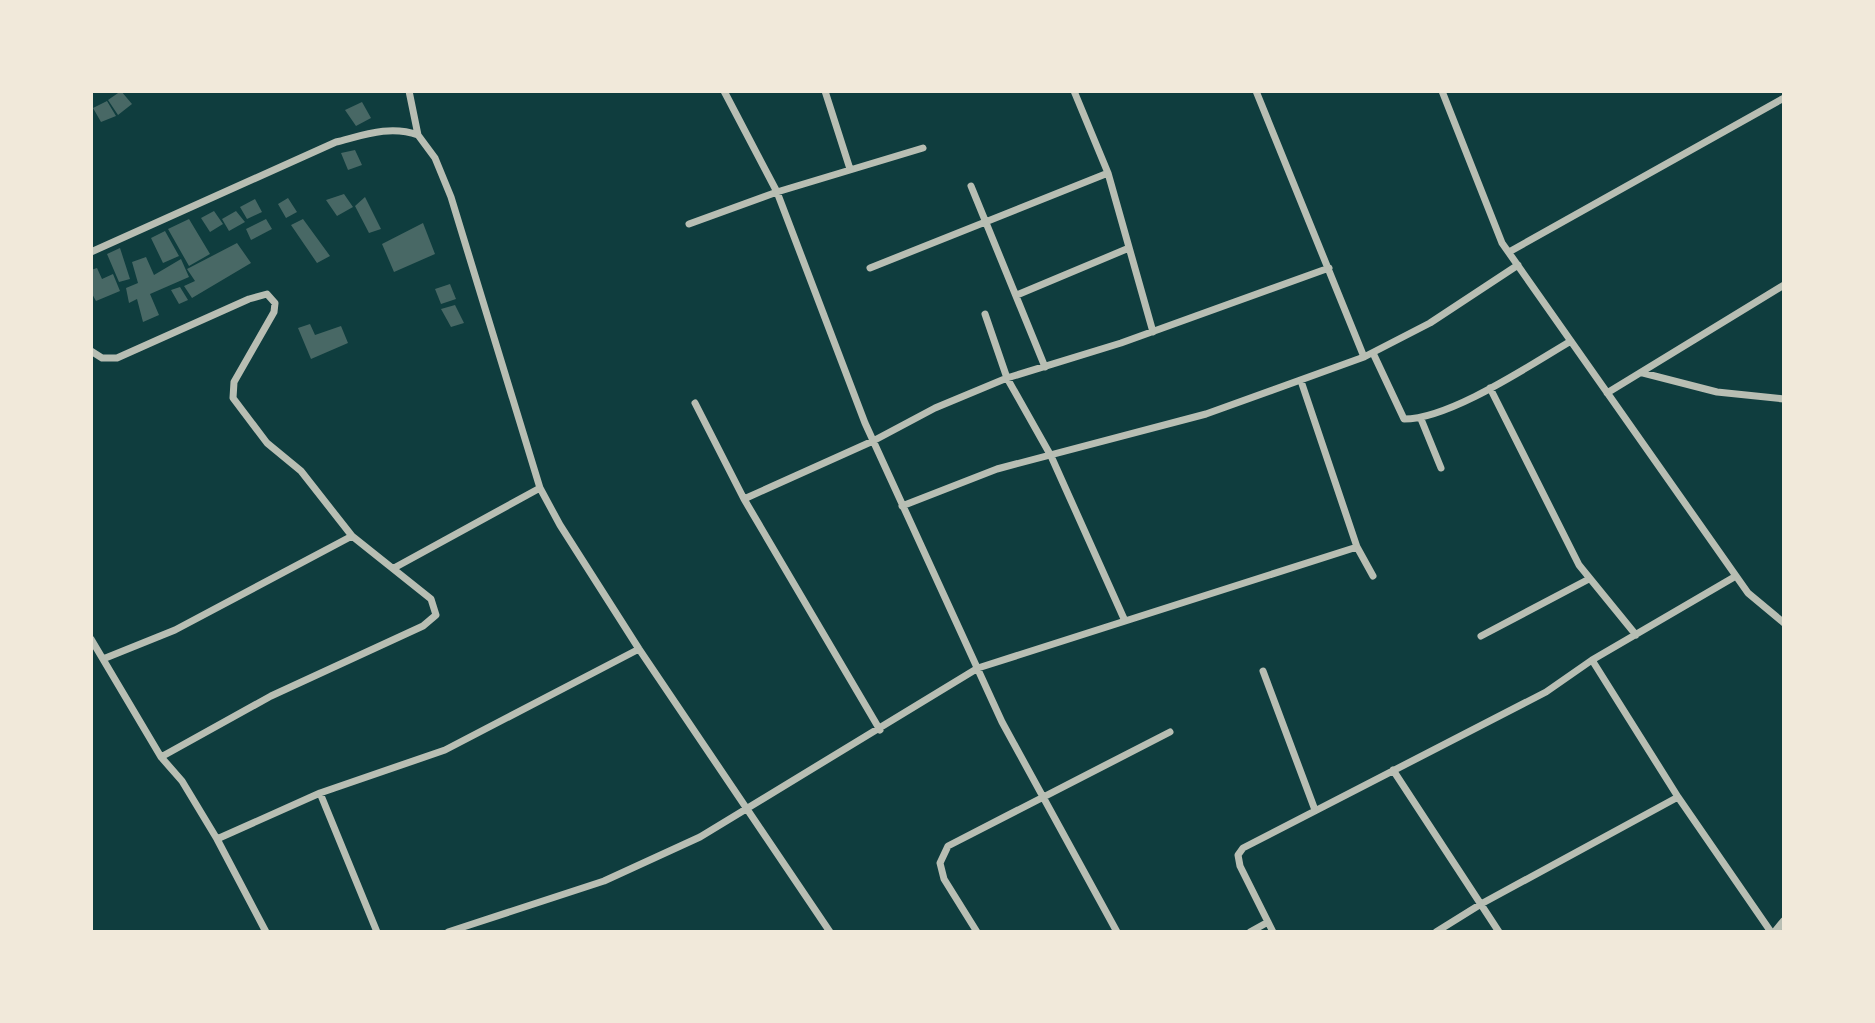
<svg xmlns="http://www.w3.org/2000/svg" width="1875" height="1023" font-family="'Varela Round',sans-serif">
  <style>
    .building { fill: #486865 }
    .lines { fill: none; stroke-linecap: round; stroke-linejoin: round }
    .minor { stroke: #b8beb3; stroke-width: 7 }
    .tertiary { stroke: #b8beb3; stroke-width: 8 }
  </style>
  <rect width="100%" height="100%" fill="#0f3d3e"/>
  <path class="building" d="M121 91 132 104 118 115 108 100Z
    M107 101 116 116 101 122 93 108Z
    M362 102 371 118 356 126 345 110Z
    M355 150 362 165 348 170 341 153Z
    M344 194 353 207 337 216 326 200Z
    M365 197 381 229 369 233 355 206Z
    M288 198 297 212 286 218 278 204Z
    M255 199 262 212 247 219 240 207Z
    M214 211 223 224 210 232 201 218Z
    M236 211 245 222 229 231 222 219Z
    M189 219 210 254 189 266 168 229Z
    M266 219 272 229 251 240 246 229Z
    M303 219 330 256 317 263 291 225Z
    M423 223 435 254 394 272 382 244Z
    M165 231 179 256 163 263 151 238Z
    M237 243 251 263 192 298 184 286 195 281 187 269Z
    M120 248 130 279 119 282 107 254Z
    M146 257 154 275 181 259 189 277 150 294 159 315 143 322 137 299 129 303 126 288 138 283 132 262Z
    M97 268 102 279 113 274 120 291 96 301 91 292V270Z
    M450 284 456 299 441 304 435 289Z
    M180 287 188 300 179 304 171 290Z
    M455 305 464 323 451 327 441 309Z
    M310 324 315 335 341 326 348 343 311 359 298 328Z"/>
  <g class="lines">
    <path class="minor" d="M409 91 418 135 435 158 451 197 540 488 560 525 639 649 830 932
      M724 91 777 192 865 423 1002 722 1117 932
      M825 91 850 169
      M1074 91 1108 173 1153 332
      M1256 91 1364 357
      M1442 91 1502 243 1748 593 1784 623
      M971 186 1045 367
      M689 224 777 192 923 148
      M91 252 336 142C364 135 390 125 418 135
      M1509 252 1784 98
      M870 268 1108 173
      M1017 295 1129 248
      M985 314 1007 378 1051 456 1125 621
      M91 351 102 358H117L249 299 267 294 275 303 274 312 234 382 233 398 267 443 301 471 352 536 431 599 436 615 423 626 271 696 161 757
      M1373 353 1404 419C1450 419 1530 365 1571 341
      M1643 373 1717 392 1784 399
      M1301 381 1357 547 1373 576
      M1490 388 1579 565 1636 635
      M1607 393 1784 285
      M695 403 744 499 880 730
      M1421 419 1441 468
      M744 499 873 441 935 408 1007 378 1121 343 1329 268
      M902 506 997 469 1206 414 1364 357 1430 323 1518 265
      M394 568 540 488
      M1481 636 1589 579
      M91 639 161 757 182 781 217 839 266 932
      M103 659 175 630 352 536
      M1592 660 1678 797 1771 932
      M1263 671 1315 810
      M1393 770 1499 932
      M320 793 377 932
      M217 839 320 793 445 750 639 649
      M448 932 604 881 700 837 978 668 1357 547
      M977 932 944 879 940 863 948 846 1170 732
      M1250 932 1268 922
      M1273 932 1240 866 1238 855 1243 848 1546 692 1592 660 1736 576
      M1436 932 1481 904 1678 797"/>
    <path class="tertiary" d="M1775 932 1784 921"/>
  </g>
  <rect width="1875" height="1023" fill="none" stroke="#f1e9da" stroke-width="186"/>
</svg>
